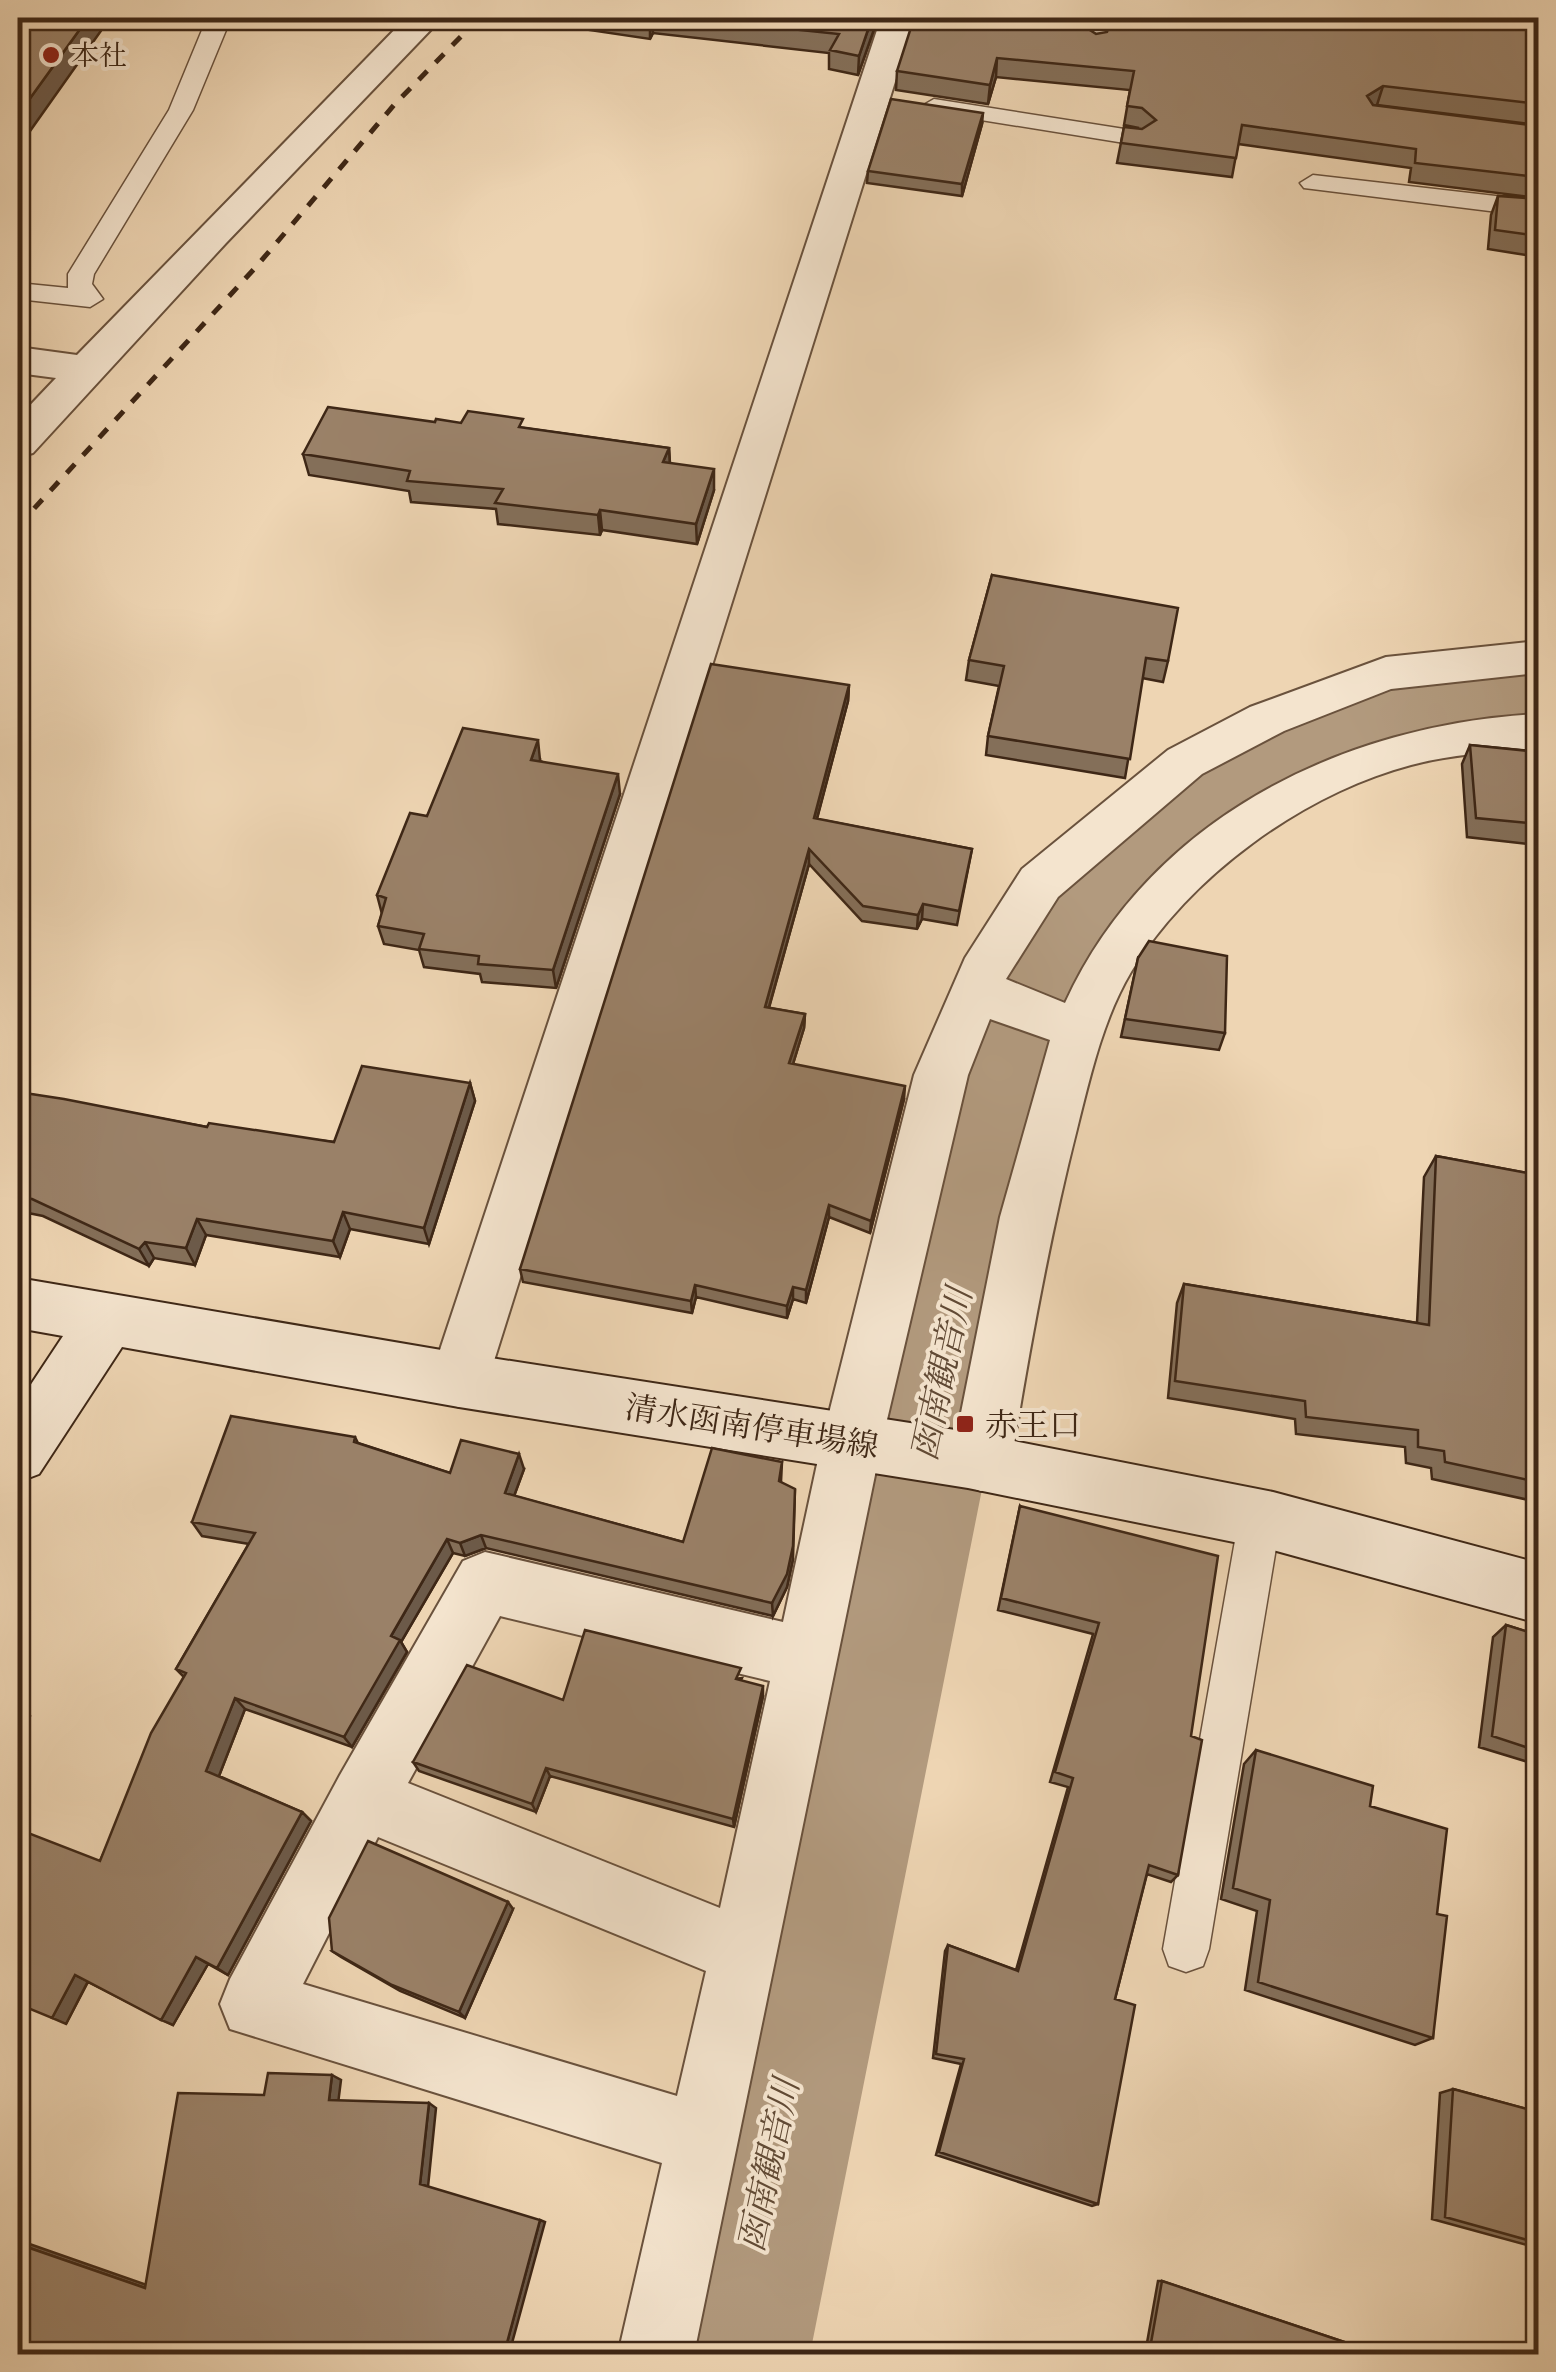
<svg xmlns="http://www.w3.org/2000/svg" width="1556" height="2372" font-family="'Libre Caslon Text','Noto Serif JP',serif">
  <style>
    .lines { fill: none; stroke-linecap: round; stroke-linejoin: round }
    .river { fill: #b29a7e; fill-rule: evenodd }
    .lane-casing { stroke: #6a523d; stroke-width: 3 }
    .street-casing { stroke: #6a523d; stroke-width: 4 }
    .secondary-casing { stroke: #3e2716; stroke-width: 4 }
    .lane { fill: #f4e4ce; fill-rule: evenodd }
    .street { fill: #f4e4ce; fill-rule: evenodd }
    .secondary { fill: #f4e4ce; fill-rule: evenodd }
    .rail { stroke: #3e2716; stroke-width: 5; stroke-dasharray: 12 12; stroke-linecap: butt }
    .wall { fill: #846f59; stroke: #3e2716; stroke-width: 2.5 }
    .shaded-wall { fill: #6c5a49; stroke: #3e2716; stroke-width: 2.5 }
    .building { fill: #9a8168; stroke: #3e2716; stroke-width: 2.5 }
    .poi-dot { fill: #8f2418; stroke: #f4e4ce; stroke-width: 4 }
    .labels { text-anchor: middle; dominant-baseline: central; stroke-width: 8; stroke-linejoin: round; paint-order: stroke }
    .far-poi-label { font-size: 28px; fill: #3e2716; stroke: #f4e4ce; text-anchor: start }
    .poi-label { font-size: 32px; fill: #3e2716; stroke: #f4e4ce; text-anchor: start }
    .street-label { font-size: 32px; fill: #3e2716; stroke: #f4e4ce }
    .water-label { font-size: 35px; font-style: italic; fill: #614a35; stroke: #f4e4ce }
  </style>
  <rect width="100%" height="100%" fill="#eed5b3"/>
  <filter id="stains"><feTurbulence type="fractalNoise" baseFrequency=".002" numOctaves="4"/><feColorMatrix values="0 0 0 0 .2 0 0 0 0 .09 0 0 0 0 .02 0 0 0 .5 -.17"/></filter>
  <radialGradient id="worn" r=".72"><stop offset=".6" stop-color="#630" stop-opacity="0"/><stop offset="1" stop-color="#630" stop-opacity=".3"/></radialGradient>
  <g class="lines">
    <path class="river" d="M1538 664V737L1437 744 1301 787 1210 850 1125 957 1067 1062 810 2354H645L952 1057 1047 895 1136 794 1227 733 1434 670Z"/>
    <g class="lane-casing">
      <path id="lane" d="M207 18H231L193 110 94 274 92 284 103 299 90 307 18 299V283L68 288V274L169 110Z
        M1090 18H1113L1103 48 1095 50 1083 43Z
        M934 99 1137 131 1149 138 1137 145 925 111 922 106Z
        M1313 175 1538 201V217L1304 188 1300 183Z
        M1260 1498 1275 1504 1281 1518 1209 1949 1203 1966 1186 1972 1169 1966 1163 1949 1239 1518 1245 1504Z"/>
    </g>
    <g class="street-casing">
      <path id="street" d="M406 18H442L226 243 33 453 18 457V418L56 378 18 373V347L77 355Z
        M881 18H915L488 1380 480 1399 459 1407 438 1399 430 1380Z
        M1538 641V673L1391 689 1284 731 1202 774 1058 897 1006 979 1065 1003C1149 819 1343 724 1538 714V748C1496 752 1453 754 1411 765 1302 794 1190 876 1131 972 1103 1019 1090 1077 1077 1129 1049 1239 1029 1351 1011 1463L1002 1483 981 1491 960 1483 951 1463 1000 1217 1050 1040 990 1019 968 1075 882 1441 694 2354H618L662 2163 230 2029 220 2004 230 1979 340 1775 463 1561 485 1552 783 1622 822 1441 914 1075 965 958 1022 869 1168 750 1250 707 1386 657ZM500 1616 770 1681 720 1908 408 1783ZM378 1837 706 1971 677 2096 303 1984Z"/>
    </g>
    <g class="secondary-casing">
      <path id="secondary" d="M18 1278 459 1353 968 1432 1273 1492 1538 1563V1623L1273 1550 968 1488 459 1407 122 1347 39 1474 18 1482V1404L63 1336 18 1328Z"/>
    </g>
    <use href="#lane" class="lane"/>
    <use href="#street" class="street"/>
    <use href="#secondary" class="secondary"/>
    <path class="rail" d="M18 526 255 268 394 105 479 18"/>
  </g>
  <path class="wall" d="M534 18H878L858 75 829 69V53L653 33 650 39 535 22Z
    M1087 18 1084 27 1096 34 1538 18V125L1377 105 1538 126V198L1409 182 1411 168 1238 144 1232 177 1117 163 1124 127 1139 128 1124 125 1130 90 996 77 988 104 896 90 897 71Z
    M982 124 962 196 867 183 868 171Z
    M1498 196 1538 199V257L1488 249 1491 215Z
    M435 422 524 428 669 448 670 463 714 490 697 544 602 530 600 535 498 524 496 509 411 502 409 491 309 475 303 454Z
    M992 575 1168 661 1163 682 1142 678 1125 778 986 755 988 736 999 686 966 680 969 660Z
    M849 685 848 701 817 819 972 849 957 925 922 919 917 929 862 921 809 864 769 1008 805 1014 804 1028 793 1064 904 1099 870 1233 829 1217 806 1303 793 1299 787 1318 696 1297 692 1313 523 1282 520 1269Z
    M1538 736V845L1467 837 1462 764 1470 745 1531 751Z
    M540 760V761L620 794 556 988 482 982 480 974 424 967 419 950 384 944 378 926 382 914 377 895 427 816Z
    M1138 958 1225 1033 1219 1050 1121 1037Z
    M470 1083 475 1101 429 1244 350 1229 340 1257 206 1235 195 1265 154 1258 149 1266 43 1216 18 1211V1092L207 1127 334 1142Z
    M1436 1156 1538 1175V1520L1527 1517 1529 1500 1432 1479 1431 1468 1406 1463 1405 1447 1296 1434 1295 1419 1168 1398 1177 1303 1184 1284 1417 1323 1424 1177Z
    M355 1437 358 1443 450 1473 524 1469 514 1496 683 1542 782 1462 781 1482 793 1559 787 1587 773 1616 486 1548 465 1556 453 1553 401 1642 407 1652 352 1747 245 1709 219 1776 302 1812 311 1821 228 1975 208 1964 173 2025 88 1982 66 2024 100 1861 184 1677 176 1669 249 1544 202 1536 192 1522Z
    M1020 1506 1191 1736 1178 1875 1171 1882 1147 1874 1115 1999 1098 2204 1092 2206 936 2155 961 2064 933 2058 945 1951 948 1945 1016 1970 1068 1787 1050 1782 1093 1634 998 1610Z
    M1506 1625 1538 1635V1765L1479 1747 1493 1637Z
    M742 1678 741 1680 763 1696 734 1827 550 1776 536 1812 419 1771 413 1762 563 1700Z
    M1256 1750 1370 1806 1437 1914 1433 2038 1415 2045 1245 1990 1257 1911 1221 1899 1244 1764Z
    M513 1909 465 2018 400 1991 341 1957 332 1951Z
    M1453 2089 1538 2112V2248L1432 2219 1440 2093Z
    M1158 2281H1162L1380 2354H1145Z"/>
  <path class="shaded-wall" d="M88 18H110L18 148V115Z
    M650 18H652L653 33 650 39Z
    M872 18H878L858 75 859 56Z
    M997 58 996 77 988 104 990 85Z
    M1383 86 1377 105 1361 115 1367 96Z
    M983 113 982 124 962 196V184Z
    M669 448 670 469 663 462Z
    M714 469V490L697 544 696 524Z
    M600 510 602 530 600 535 598 515Z
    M849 685 848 701 813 833 814 818Z
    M538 740 540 760 534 779 531 760Z
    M618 774 620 794 556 988 553 970Z
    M809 849V864L765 1021V1007Z
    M923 904 922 919 917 929 918 915Z
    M805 1014 804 1028 789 1077V1063Z
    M470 1083 475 1101 429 1244 424 1228Z
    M905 1086 904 1099 870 1233 871 1221Z
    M829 1205V1217L806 1303V1290Z
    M343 1212 350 1229 340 1257 333 1241Z
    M197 1219 206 1235 195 1265 186 1248Z
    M145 1242 154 1258 149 1266 139 1249Z
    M695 1285 696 1297 692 1313 691 1301Z
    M793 1287V1299L787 1318V1306Z
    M519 1454 524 1469 510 1507 505 1493Z
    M795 1489 793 1559 787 1587 773 1616 772 1603Z
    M481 1535 486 1548 465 1556 460 1543Z
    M447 1539 453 1553 401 1642 407 1652 352 1747 344 1737 391 1636Z
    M763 1686V1696L734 1827 733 1819Z
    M235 1698 245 1709 217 1781 206 1771Z
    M18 1707 30 1716 18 1738Z
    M546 1768 550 1776 536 1812 532 1804Z
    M302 1812 311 1821 228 1975 217 1968Z
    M508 1902 513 1909 465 2018 459 2012Z
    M196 1957 208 1964 173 2025 161 2020Z
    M75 1975 88 1981 66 2024 52 2018Z
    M332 2075 341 2080 338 2104 329 2100Z
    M429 2103 436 2108 428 2187 420 2184Z
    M540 2220 545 2222 509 2354H504Z
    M18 2240 158 2289 145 2288 18 2244Z"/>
  <path class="building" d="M18 18H88L18 115Z
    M684 18H872L859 56 830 50 839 34Z
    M914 18H1084L1082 25 1096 34 1107 32 1112 18H1538V104L1383 86 1367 96 1373 105 1538 126V177L1415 163 1416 149 1242 125 1236 158 1121 143 1124 127 1142 129 1156 120 1142 108 1127 106 1134 71 997 58 990 85 897 71Z
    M891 99 983 113 962 184 868 171Z
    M1498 196 1538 199V236L1495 230Z
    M328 407 435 422 436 419 461 423 468 411 523 419 519 427 669 448 663 462 714 469 696 524 600 510 598 515 495 503 503 489 407 481 410 471 303 454Z
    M992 575 1178 608 1168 661 1146 658 1130 759 988 736 1004 666 969 660Z
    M711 664 849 685 814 818 972 849 959 911 923 904 918 915 863 906 809 849 765 1007 805 1014 789 1063 905 1086 871 1221 829 1205 806 1290 793 1287 787 1306 695 1285 691 1301 520 1269Z
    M463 728 538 740 531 760 618 774 553 970 478 964 479 956 419 949 424 934 378 926 386 898 377 895 410 813 427 816Z
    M1470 745 1538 752V824L1476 818Z
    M1149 941 1227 956 1225 1033 1125 1019 1138 958Z
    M362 1066 470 1083 424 1228 343 1212 333 1241 197 1219 186 1248 145 1242 139 1249 32 1199 18 1197V1092L64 1099 207 1127 209 1123 334 1142Z
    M1436 1156 1538 1175V1482L1445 1462 1444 1451 1418 1447V1430L1306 1417 1305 1401 1175 1381 1184 1284 1429 1325Z
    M231 1416 355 1437 354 1442 450 1473 461 1440 519 1454 505 1493 683 1542 712 1448 782 1462 779 1481 795 1489 793 1546 787 1574 772 1603 481 1535 460 1543 447 1539 391 1636 400 1640 344 1737 235 1698 206 1771 302 1812 217 1968 196 1957 161 2020 75 1975 52 2018 18 2004V1829L100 1861 151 1733 186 1673 176 1669 255 1533 192 1522Z
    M1020 1506 1218 1556 1191 1736 1202 1740 1178 1875 1149 1865 1115 1999 1135 2005 1098 2204 939 2152 964 2059 936 2054 948 1945 1018 1971 1073 1778 1055 1772 1099 1623 1001 1598Z
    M1506 1625 1538 1635V1751L1492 1736Z
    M585 1630 741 1668 736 1679 763 1686 733 1819 546 1768 532 1804 413 1762 467 1665 563 1700Z
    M1256 1750 1373 1786 1370 1806 1447 1829 1437 1914 1447 1916 1433 2038 1258 1982 1270 1900 1233 1888Z
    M368 1841 508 1902 459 2012 392 1985 332 1951 329 1918Z
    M268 2073 332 2075 329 2100 429 2103 420 2184 540 2220 504 2354H18V2244L145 2288 178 2093 264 2095Z
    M1453 2089 1538 2112V2243L1445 2217Z
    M1162 2281 1380 2354H1149Z"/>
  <g class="poi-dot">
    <circle cx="51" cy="55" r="10"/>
    <rect x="955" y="1414" width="20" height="20" rx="5"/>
  </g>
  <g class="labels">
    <g class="far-poi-label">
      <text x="71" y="55">本社</text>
    </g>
    <g class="poi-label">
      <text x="985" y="1424">赤王口</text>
    </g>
    <g class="street-label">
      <text transform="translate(752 1426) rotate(9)">清水函南停車場線</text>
    </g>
    <g class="water-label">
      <text transform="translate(941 1374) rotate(-78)">函南観音川</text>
      <text transform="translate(768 2165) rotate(-78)">函南観音川</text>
    </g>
  </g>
  <rect width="1556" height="2372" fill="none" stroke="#eed5b3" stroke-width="60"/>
  <rect x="20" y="20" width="1516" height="2332" fill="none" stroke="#3e2716" stroke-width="5"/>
  <rect x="30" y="30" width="1496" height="2312" fill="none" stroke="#3e2716" stroke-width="2.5"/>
  <rect width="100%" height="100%" filter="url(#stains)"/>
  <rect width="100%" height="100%" fill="url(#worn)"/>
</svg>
